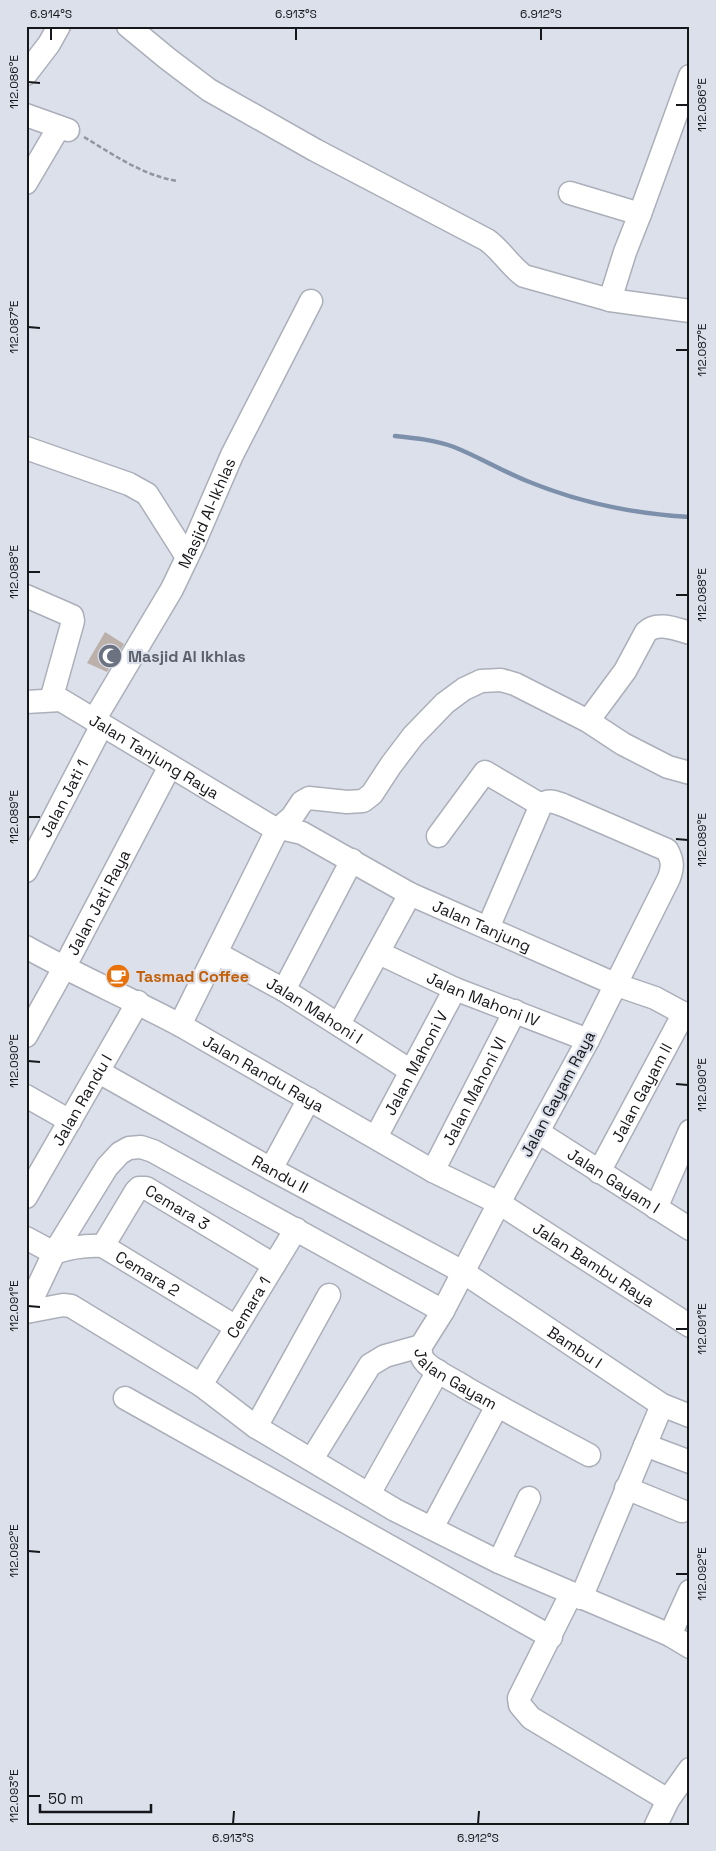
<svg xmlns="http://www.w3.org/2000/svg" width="716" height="1851" font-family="'Space Grotesk',sans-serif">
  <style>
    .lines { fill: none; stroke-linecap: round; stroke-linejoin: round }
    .stream { stroke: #7d90ab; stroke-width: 4.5 }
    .building { fill: #bcb1aa }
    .minor-casing { stroke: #abafb9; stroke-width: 25 }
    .path { stroke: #94969f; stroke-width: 2.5; stroke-dasharray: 5 2.5; stroke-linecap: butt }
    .minor { stroke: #fff; stroke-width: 22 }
    .ticks { fill: none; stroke: #16171b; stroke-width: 2 }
    .labels { text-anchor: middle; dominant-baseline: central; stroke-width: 4.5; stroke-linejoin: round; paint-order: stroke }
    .street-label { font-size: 16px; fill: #16171b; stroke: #dce0eb }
    .worship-label { font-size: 16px; font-weight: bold; fill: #5b616d; stroke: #dce0eb; text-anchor: start }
    .food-label { font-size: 16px; font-weight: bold; fill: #c56008; stroke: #dce0eb; text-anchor: start }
    .neatline { fill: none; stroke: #16171b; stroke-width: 2 }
    .ticks-label { font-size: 12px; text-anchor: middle; fill: #16171b }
  </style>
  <rect width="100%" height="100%" fill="#dce0eb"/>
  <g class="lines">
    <path class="stream" d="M395 436C415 438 435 440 454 447 479 457 502 471 527 481 578 502 635 514 690 517"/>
  </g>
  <path class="building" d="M105 632 124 644 107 672 87 663Z
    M118 965 129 974 125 983 111 976Z"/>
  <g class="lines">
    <g class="minor-casing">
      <g id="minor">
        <path d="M128 26 168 59 209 90 315 150 487 240C501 250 510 266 524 276L610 300 625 252 640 214 690 76"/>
        <path d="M26 74 49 44 59 26"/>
        <path d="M26 115 68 130"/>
        <path d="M26 183 59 127"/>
        <path d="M570 193 640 214"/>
        <path d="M610 300 690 311"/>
        <path d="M26 448 129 484 147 494 187 557"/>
        <path d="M26 596 72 616 73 621 51 700"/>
        <path id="s1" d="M26 702 61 700 277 830"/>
        <path id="s2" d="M94 720 172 589 194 543 232 455 311 301"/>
        <path d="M588 721 625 671 646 632C657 621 676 629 690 633"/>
        <path id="s3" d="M277 830 285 829 302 833 410 894 617 985 655 998 690 1017"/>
        <path d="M438 836 485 772 541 805"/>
        <path id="s4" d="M26 871 102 725"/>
        <path id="s5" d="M488 928 541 805C549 799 554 802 563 805L667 850C673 861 673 867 669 878L588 1040 499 1203 443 1311 421 1346C420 1352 421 1358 426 1363 437 1373 454 1380 466 1388 506 1411 548 1433 589 1455"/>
        <path id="s6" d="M26 947C76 975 129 998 180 1025L433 1171 499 1203 690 1326"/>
        <path id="s7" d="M216 953 284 990 411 1071"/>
        <path id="s8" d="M379 953 455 989 588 1040"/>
        <path d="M284 990 352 860"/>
        <path d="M339 1024 410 894"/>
        <path d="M180 1025 277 830 292 817 302 802 309 798 347 802 363 801 372 794 391 765 413 736 445 703 464 689 481 681 501 680 515 684 588 721 623 744 668 767 690 773"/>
        <path id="s9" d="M26 1036 64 968 170 766"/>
        <path id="s10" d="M99 1072 271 1169 463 1272 662 1405 690 1416"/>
        <path d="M26 1096 70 1121"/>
        <path id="s11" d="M538 1132 690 1229"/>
        <path id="s12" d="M376 1137 455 989"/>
        <path d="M271 1169 309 1099"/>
        <path id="s13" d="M433 1171 515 1011"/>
        <path id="s14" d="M599 1172 684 1013"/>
        <path id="s15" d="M26 1197 138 1002"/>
        <path d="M656 1208 690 1131"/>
        <path id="s16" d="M26 1238 54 1253C71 1247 85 1245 103 1246L236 1327"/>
        <path id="s17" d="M103 1246 136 1191 139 1188H146L274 1265"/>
        <path d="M26 1312 63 1305 71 1306 201 1385 256 1427 395 1510 499 1562 670 1635 690 1647"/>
        <path d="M26 1312 54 1253 107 1167 120 1153 129 1148 141 1147 153 1151 443 1311"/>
        <path id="s18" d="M201 1385 296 1229"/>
        <path d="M125 1398 551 1637"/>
        <path d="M256 1427 329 1295"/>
        <path d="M645 1445 690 1462"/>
        <path d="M312 1459 370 1365 385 1356 421 1346"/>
        <path d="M626 1488 682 1511"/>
        <path d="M369 1494 438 1371"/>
        <path d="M432 1528 497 1406"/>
        <path d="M499 1562 529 1498"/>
        <path d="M571 1594 519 1698 520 1705 531 1718 668 1800"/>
        <path d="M581 1598 662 1405"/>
        <path d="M670 1635 690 1591"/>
        <path d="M656 1825 668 1800 690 1769"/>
      </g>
    </g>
    <path class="path" d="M84 137C114 155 142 175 177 181"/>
    <use href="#minor" class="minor"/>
  </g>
  <path class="ticks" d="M51 40V28M296 40V28M541 40V28M28 82 40 83M676 105H688M28 327 40 328M676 350H688M28 572H40M676 595H688M28 817H40M676 839 688 840M28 1061 40 1062M676 1084 688 1085M28 1306 40 1307M676 1329H688M28 1551 40 1552M676 1574H688M28 1796H40M233 1824 234 1811M478 1824 479 1811"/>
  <defs>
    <g id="mosque-disc" transform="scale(1.25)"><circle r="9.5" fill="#6b7280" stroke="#dce0eb"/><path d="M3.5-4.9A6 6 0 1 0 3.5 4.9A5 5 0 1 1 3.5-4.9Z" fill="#fff"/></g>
    <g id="cafe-disc" transform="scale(1.25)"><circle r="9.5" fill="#e8710a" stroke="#dce0eb"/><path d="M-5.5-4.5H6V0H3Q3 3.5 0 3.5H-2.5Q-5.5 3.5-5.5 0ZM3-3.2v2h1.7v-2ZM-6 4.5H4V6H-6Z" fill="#fff"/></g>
  </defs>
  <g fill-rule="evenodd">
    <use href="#mosque-disc" x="110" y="656"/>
    <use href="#cafe-disc" x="118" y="976"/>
  </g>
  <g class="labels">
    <g class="street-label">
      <text stroke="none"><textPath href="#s2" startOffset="236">Masjid Al-Ikhlas</textPath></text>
      <text stroke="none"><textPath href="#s1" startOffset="144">Jalan Tanjung Raya</textPath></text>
      <text stroke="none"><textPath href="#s4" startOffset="82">Jalan Jati 1</textPath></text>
      <text stroke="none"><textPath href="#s9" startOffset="152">Jalan Jati Raya</textPath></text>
      <text stroke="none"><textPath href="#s3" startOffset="228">Jalan Tanjung</textPath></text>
      <text stroke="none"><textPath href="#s8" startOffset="114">Jalan Mahoni IV</textPath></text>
      <text stroke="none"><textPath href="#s7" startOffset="114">Jalan Mahoni I</textPath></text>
      <text stroke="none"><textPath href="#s12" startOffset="84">Jalan Mahoni V</textPath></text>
      <text stroke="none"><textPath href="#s6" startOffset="269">Jalan Randu Raya</textPath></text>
      <text stroke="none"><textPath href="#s13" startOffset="90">Jalan Mahoni VI</textPath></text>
      <text stroke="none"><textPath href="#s14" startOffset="90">Jalan Gayam II</textPath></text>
      <text transform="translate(558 1094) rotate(-62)">Jalan Gayam Raya</text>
      <text stroke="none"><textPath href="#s15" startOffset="112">Jalan Randu I</textPath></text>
      <text stroke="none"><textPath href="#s10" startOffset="208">Randu II</textPath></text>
      <text stroke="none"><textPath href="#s11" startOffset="90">Jalan Gayam I</textPath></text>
      <text stroke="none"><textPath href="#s17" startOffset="112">Cemara 3</textPath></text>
      <text stroke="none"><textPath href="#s6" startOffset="651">Jalan Bambu Raya</textPath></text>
      <text stroke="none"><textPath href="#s16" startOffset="134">Cemara 2</textPath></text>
      <text stroke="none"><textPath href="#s18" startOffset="91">Cemara 1</textPath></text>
      <text stroke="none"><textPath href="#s10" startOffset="550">Bambu I</textPath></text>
      <text stroke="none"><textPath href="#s5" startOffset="881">Jalan Gayam</textPath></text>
    </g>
    <g class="worship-label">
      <text x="128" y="656">Masjid Al Ikhlas</text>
    </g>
    <g class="food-label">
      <text x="136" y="976">Tasmad Coffee</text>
    </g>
  </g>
  <rect width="716" height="1851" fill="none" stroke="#dce0eb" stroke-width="55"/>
  <path d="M40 1804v8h111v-8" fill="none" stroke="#16171b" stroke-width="2.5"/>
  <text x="48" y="1804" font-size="15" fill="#16171b" stroke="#dce0eb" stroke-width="4" paint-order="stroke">50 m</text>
  <rect x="28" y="28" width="660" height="1796" class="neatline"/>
  <g class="ticks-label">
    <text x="51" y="18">6.914°S</text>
    <text x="296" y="18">6.913°S</text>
    <text x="541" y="18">6.912°S</text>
    <text transform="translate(14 82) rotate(-90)" y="4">112.086°E</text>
    <text transform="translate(702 105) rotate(-90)" y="4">112.086°E</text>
    <text transform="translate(14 327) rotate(-90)" y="4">112.087°E</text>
    <text transform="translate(702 350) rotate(-90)" y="4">112.087°E</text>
    <text transform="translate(14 572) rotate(-90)" y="4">112.088°E</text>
    <text transform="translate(702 595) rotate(-90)" y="4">112.088°E</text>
    <text transform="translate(14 817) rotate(-90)" y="4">112.089°E</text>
    <text transform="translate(702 840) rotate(-90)" y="4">112.089°E</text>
    <text transform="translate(14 1061) rotate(-90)" y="4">112.090°E</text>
    <text transform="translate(702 1085) rotate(-90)" y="4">112.090°E</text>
    <text transform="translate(14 1306) rotate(-90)" y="4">112.091°E</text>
    <text transform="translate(702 1329) rotate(-90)" y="4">112.091°E</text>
    <text transform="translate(14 1551) rotate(-90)" y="4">112.092°E</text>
    <text transform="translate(702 1574) rotate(-90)" y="4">112.092°E</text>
    <text transform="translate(14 1796) rotate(-90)" y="4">112.093°E</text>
    <text x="233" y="1842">6.913°S</text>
    <text x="478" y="1842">6.912°S</text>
  </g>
</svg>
